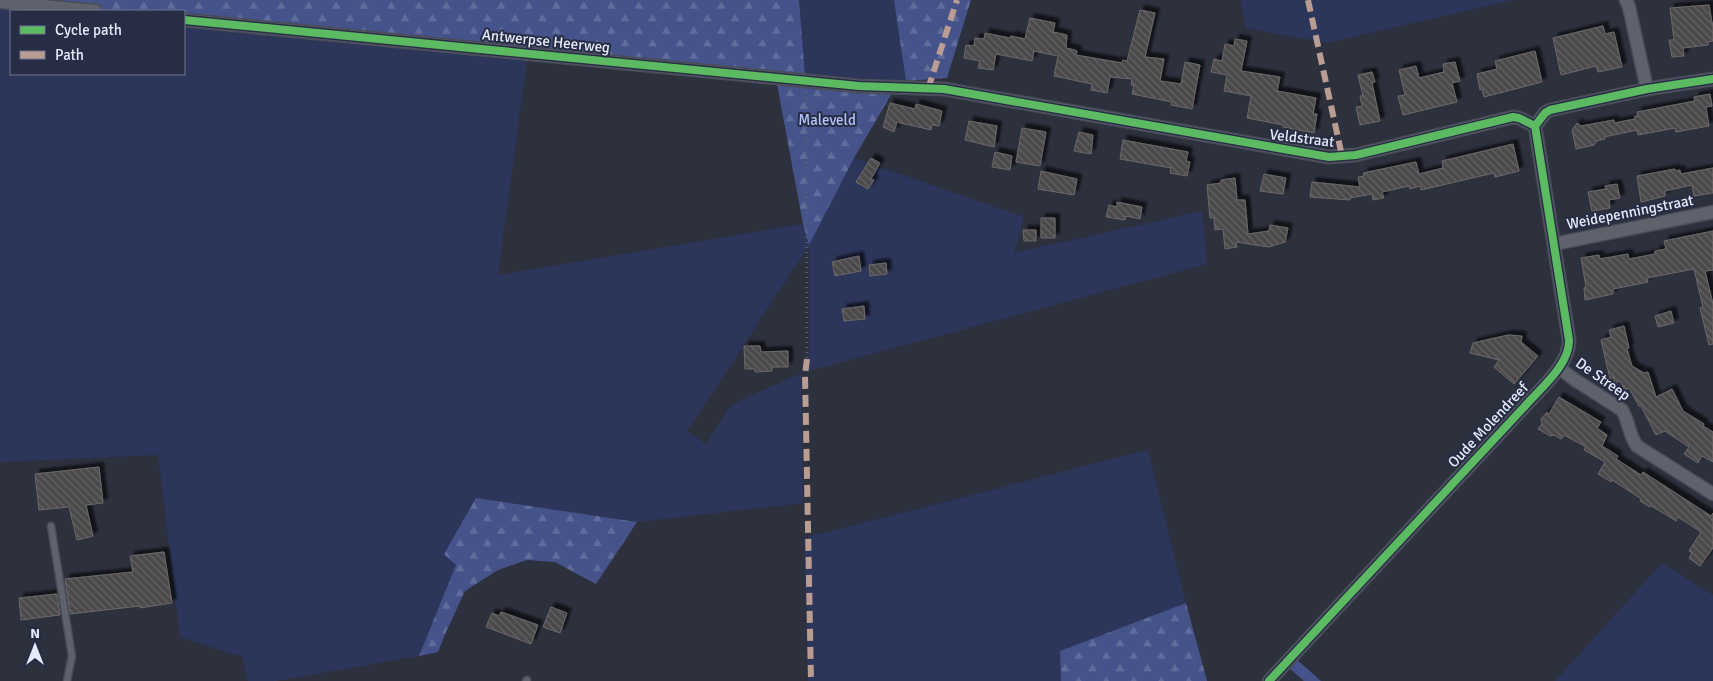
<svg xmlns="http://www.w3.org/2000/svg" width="1713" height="681" font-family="Signika,sans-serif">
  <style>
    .grass { fill: #2c355a; fill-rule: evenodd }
    .forest { fill: url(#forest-firs) }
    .building { fill: url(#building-back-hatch); stroke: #6c696a; filter: url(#shadow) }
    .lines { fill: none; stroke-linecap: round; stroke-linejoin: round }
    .service-casing { stroke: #484c57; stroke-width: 9 }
    .minor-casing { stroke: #484c57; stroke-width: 15 }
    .path { stroke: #5f626b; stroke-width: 2.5; stroke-dasharray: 1 4; stroke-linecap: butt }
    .service { stroke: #5f626c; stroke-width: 6 }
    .minor { stroke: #5f626c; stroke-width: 12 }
    .quiet { stroke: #b99d93; stroke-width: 6; stroke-dasharray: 12 6; stroke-linecap: butt }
    .cycleway-casing { stroke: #262d44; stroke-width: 11 }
    .cycleway { stroke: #5cba63; stroke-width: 8 }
    .labels { text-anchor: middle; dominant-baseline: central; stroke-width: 4; stroke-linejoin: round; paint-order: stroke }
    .street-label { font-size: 15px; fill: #e6ebfb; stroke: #262d44 }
    .park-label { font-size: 15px; fill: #b4c5fb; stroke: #262d44 }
  </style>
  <defs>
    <pattern id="forest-firs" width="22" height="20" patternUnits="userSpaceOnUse" patternTransform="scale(1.25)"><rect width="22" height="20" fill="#45538a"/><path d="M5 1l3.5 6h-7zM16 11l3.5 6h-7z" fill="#606c9b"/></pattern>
    <pattern id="building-back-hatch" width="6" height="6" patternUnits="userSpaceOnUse" patternTransform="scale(1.25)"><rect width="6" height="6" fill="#4b494a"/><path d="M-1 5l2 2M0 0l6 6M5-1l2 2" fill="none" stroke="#656365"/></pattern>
    <filter id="shadow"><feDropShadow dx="4.5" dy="-4.5" stdDeviation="1" flood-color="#0009"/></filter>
  </defs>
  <rect width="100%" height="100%" fill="#2d303d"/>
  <path class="grass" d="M799 0H894L906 81 892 82 805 76Z
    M1240 0H1513L1327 43 1246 28Z
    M0 2 96 11H11V74H184V20L528 53 498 275 803 224 809 244 854 158 1024 217 1014 253 1202 211 1207 264 801 373 803 503 637 522 476 498 456 565 419 656 276 681H248L242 657 180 637 158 455 0 462ZM809 246V355L801 373 735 403 728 409 706 444 687 431Z
    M1148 450 1186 603 1060 651 1061 681H808L804 538Z
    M1662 563 1713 595V681H1555Z"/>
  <path class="forest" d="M0 0H799L805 76 892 93 854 158 809 245 803 224 777 84 184 20V11H96Z
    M894 0H971L947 78 906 81Z
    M476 498 637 522 596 584 555 562 527 560 498 570 465 591 446 632 438 652 419 656 456 565 444 554Z
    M1186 603 1207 681H1061L1060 651Z
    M1289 653 1321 681H1304L1288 667Z"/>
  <path class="building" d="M1709 5 1712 23H1713V41L1708 42V45L1683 48 1684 56 1672 57 1669 40H1674L1670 8Z
    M1140 10 1155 13 1145 57 1164 59 1160 81 1181 84 1185 62 1200 65 1192 109 1171 105 1172 102 1132 94 1134 85H1131L1132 79 1110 77 1107 93 1091 90 1092 84 1054 76 1058 56 1034 51 1032 61 996 54 993 70 978 68 980 61 964 58 966 45 974 46 975 38 984 39 985 33 1010 38 1011 36 1025 39 1030 18 1055 23 1053 32 1067 35 1066 48 1075 50 1077 51 1076 55 1122 63 1123 60 1127 61Z
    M1603 26 1605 34 1614 32 1622 67 1598 72 1596 66 1561 75 1553 38Z
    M1235 39 1247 41 1241 71 1280 77 1277 91 1316 98 1313 114H1317L1314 133 1283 127V125L1247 118 1251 96 1224 91 1227 75 1211 72 1214 59 1222 61 1225 44 1234 46Z
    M1535 51 1542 82 1484 97 1482 89 1480 90 1477 74 1497 69 1495 61Z
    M1455 62 1460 81 1452 83 1457 102 1403 115 1398 96 1405 95 1399 70 1416 66 1419 78 1444 72 1443 64Z
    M1372 72 1375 82 1372 83 1380 121 1360 125 1356 107 1362 106 1360 96H1363L1358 75Z
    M1710 94 1712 106 1706 107 1709 126 1676 132 1675 128 1638 135 1637 130 1604 137 1605 139 1597 141 1594 145 1576 149 1572 130 1577 123 1581 126 1614 120V123L1635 119V116H1638L1637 112 1695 101 1694 97Z
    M890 103 915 109 916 104 942 111 939 126 932 125 931 130 897 122 894 132 883 127Z
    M969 121 997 126 994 147 965 140Z
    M1022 128 1046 132 1040 166 1016 162Z
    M1079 132 1093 135 1091 154 1074 151Z
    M1123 140 1188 152 1186 161 1190 162 1187 176 1170 173 1171 168 1120 159Z
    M1513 144 1519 171 1495 177 1494 173 1421 190 1420 186 1410 189 1409 186 1382 192 1384 198 1373 200 1372 194 1350 198V200L1310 197 1312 182 1360 187 1358 177 1364 176 1363 173 1416 162 1419 174 1443 168 1442 161Z
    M995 152 1012 156 1010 170 992 167Z
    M871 158 880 163 871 179 874 180 868 189 856 182Z
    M1713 168V193L1694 196 1692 185 1665 191V196L1641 202 1637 176 1675 169V171L1680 170 1681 174Z
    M1041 171 1077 179 1074 195 1038 189Z
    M1264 174 1286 178 1283 194 1260 191Z
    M1235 178 1237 200H1245L1248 234 1269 231 1270 225 1288 228 1285 242 1269 247 1236 242 1237 247 1225 249 1223 229 1215 230 1214 218H1210L1207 185 1221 183V180Z
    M1617 184 1620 198 1609 200 1610 208 1592 211 1588 192 1606 189 1605 186Z
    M1117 202 1142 207 1140 219 1126 216 1125 220 1106 217 1109 205 1117 207Z
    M1041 218H1055V238H1041Z
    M1023 230H1036V241H1024Z
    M1713 231V270L1705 271 1713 304V344L1709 345 1700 308 1703 307 1694 269 1647 278 1648 282 1613 289V294L1585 300 1584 288 1586 287 1581 258 1599 255 1600 259 1628 254 1629 259 1655 254V251L1666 249 1664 241Z
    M859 256 861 271 835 276 832 262Z
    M886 263 887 274 870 276 869 265Z
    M864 306 865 319 844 321 842 309Z
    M1671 311 1674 323 1658 327 1655 316Z
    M1624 326 1629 348 1627 349 1632 366 1644 373 1648 372 1656 397 1672 389 1683 411 1704 424 1703 426 1713 432V462L1702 456 1698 463 1684 454 1689 447 1665 431 1656 435 1641 406H1639L1629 388 1625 390 1620 381 1615 383 1613 377 1610 379 1601 340 1611 337 1609 330Z
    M1508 335 1522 336 1521 342 1538 356 1514 384 1494 367 1499 360 1470 353 1473 343Z
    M744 346H760L761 352 788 351V367H772V371L755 372V369H745Z
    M1559 397 1601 422 1597 428 1607 435 1602 446 1618 456 1616 459 1641 475 1643 472 1711 516 1713 513V548L1700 566 1689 558 1692 553 1689 551 1701 532 1678 517 1676 521 1650 505V507L1640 501 1641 499 1631 492 1612 480 1611 482 1598 474 1605 462 1584 450 1586 447 1564 435 1561 439 1554 435 1550 436 1538 429 1542 424 1541 419 1547 412 1549 414Z
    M99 467 103 503 86 505 93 536 77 540 69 507 39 510 35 474Z
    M164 552 172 603 140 608V606L70 614 65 579 133 572 130 556Z
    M57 594 60 615 21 620 19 598Z
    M551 607 567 613 560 633 543 627Z
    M501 612 538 625 531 644 486 627 492 613 499 616Z"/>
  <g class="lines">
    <g class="service-casing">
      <path id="service" d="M51 526 72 656 67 681
        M526 681 527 680"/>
    </g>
    <g class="minor-casing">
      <path id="minor" d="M1626 0 1629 7 1647 89
        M0 2 96 11
        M184 20 859 86 944 89 1329 157 1356 155 1513 117 1519 118 1535 126
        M1535 126 1545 113 1550 110 1647 89 1713 79
        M1554 244 1713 212
        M1559 368 1575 380 1622 410C1629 421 1629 436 1637 446L1713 494
        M1269 681 1526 405C1541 388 1570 364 1569 340L1535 126"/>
    </g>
    <path class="path" d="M806 92 807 359"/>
    <use href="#service" class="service"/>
    <use href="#minor" class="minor"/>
    <path class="quiet" d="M1308 0 1342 156
      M928 89 957 0
      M807 359 805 375 811 681"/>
    <g class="cycleway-casing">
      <path id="cycleway" d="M184 20 859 86 944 89 1329 157 1356 155 1513 117 1519 118 1535 126
        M1535 126 1545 113 1550 110 1647 89 1713 79
        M1269 681 1526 405C1541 388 1570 364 1569 340L1535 126"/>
    </g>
    <use href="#cycleway" class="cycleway"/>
  </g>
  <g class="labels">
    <g class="street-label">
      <text transform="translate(546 41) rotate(6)">Antwerpse Heerweg</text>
      <text transform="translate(1302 138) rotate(7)">Veldstraat</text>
      <text transform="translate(1630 212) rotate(-11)">Weidepenningstraat</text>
      <text transform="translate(1603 379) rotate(35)">De Streep</text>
      <text transform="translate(1488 425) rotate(-47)">Oude Molendreef</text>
    </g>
    <g class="park-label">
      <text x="827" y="120">Maleveld</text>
    </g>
  </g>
  <rect x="10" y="10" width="175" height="65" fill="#262d44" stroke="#73798d"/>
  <rect x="20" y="26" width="25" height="8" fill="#5cba63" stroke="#73798d"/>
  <text x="55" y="35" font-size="15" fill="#e6ebfb">Cycle path</text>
  <rect x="20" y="51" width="25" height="8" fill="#b99d93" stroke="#73798d"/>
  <text x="55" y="60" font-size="15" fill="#e6ebfb">Path</text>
  <g transform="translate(35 646)" stroke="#262d44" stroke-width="4" paint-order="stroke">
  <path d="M0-4L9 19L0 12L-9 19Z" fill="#e6ebfb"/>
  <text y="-8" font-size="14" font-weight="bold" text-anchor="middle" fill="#e6ebfb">N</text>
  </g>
</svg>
